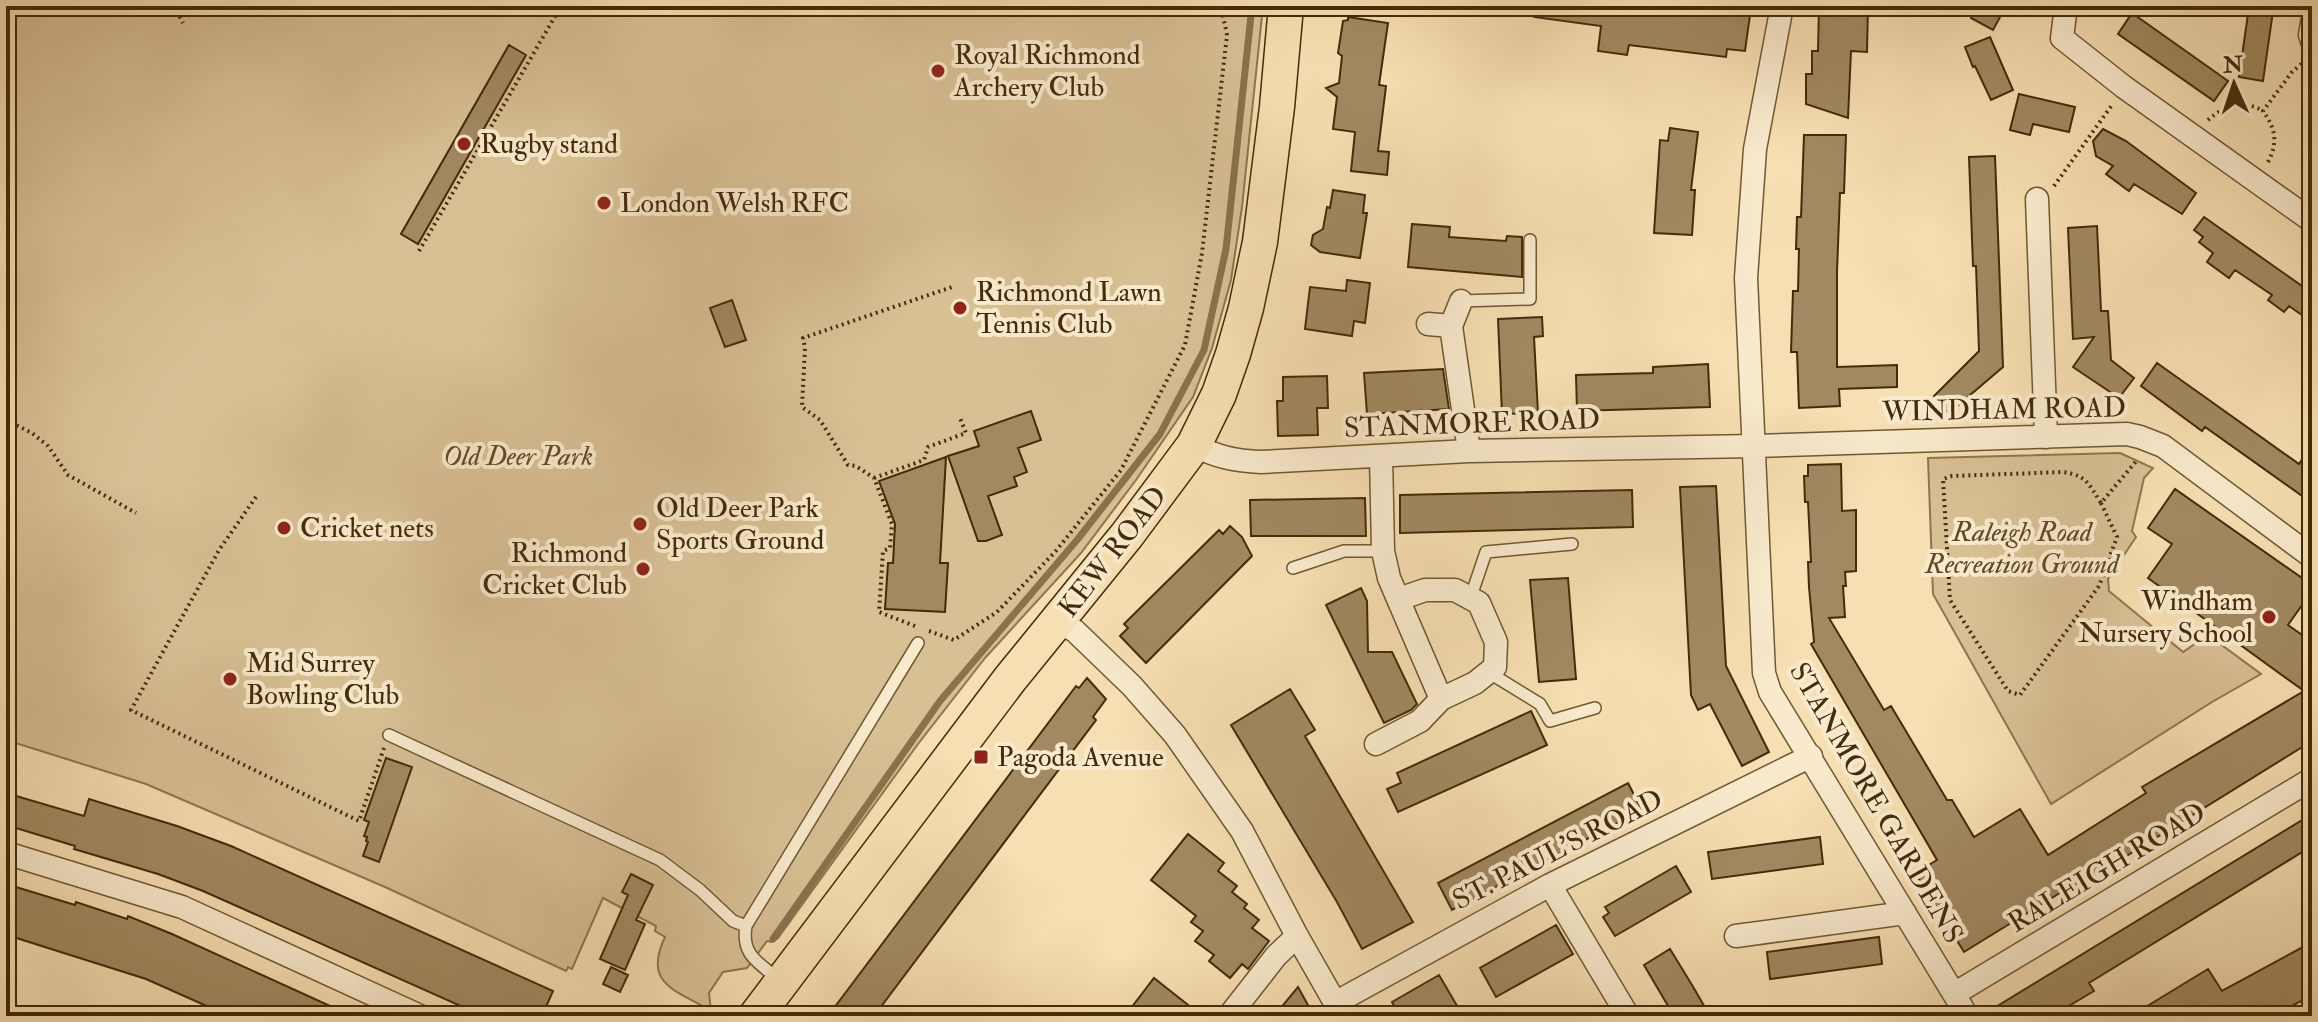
<svg xmlns="http://www.w3.org/2000/svg" width="2318" height="1022" font-family="'IM FELL Double Pica',serif">
  <style>
    .green { fill: #d8c095; stroke: #8e764f; stroke-width: 2 }
    .lines { fill: none; stroke-linecap: round; stroke-linejoin: round }
    .stream { stroke: #8a724c; stroke-width: 7 }
    .building { fill: #a18961; stroke: #442b09; stroke-width: 2 }
    .lane-casing { stroke: #705833; stroke-width: 14 }
    .street-casing { stroke: #705833; stroke-width: 25 }
    .primary-casing { stroke: #442b09; stroke-width: 37 }
    .path { stroke: #442b09; stroke-width: 4; stroke-dasharray: 2 4; stroke-linecap: butt }
    .lane { stroke: #f9eacd; stroke-width: 11 }
    .street { stroke: #f9eacd; stroke-width: 22 }
    .primary { stroke: #f6dfb2; stroke-width: 34 }
    .poi-dot { fill: #8f2418; stroke: #f9eacd; stroke-width: 3 }
    .labels { text-anchor: middle; dominant-baseline: central; stroke-width: 8; stroke-linejoin: round; paint-order: stroke }
    .poi-label { font-size: 28px; fill: #442b09; stroke: #f9eacd; text-anchor: start }
    .street-label { font-size: 28px; fill: #442b09; stroke: #f9eacd }
    .park-label { font-size: 28px; font-style: italic; fill: #624925; stroke: #f9eacd }
  </style>
  <rect width="100%" height="100%" fill="#f6dfb2"/>
  <filter id="stains"><feTurbulence type="fractalNoise" baseFrequency=".0025" numOctaves="4"/><feColorMatrix values="0 0 0 0 .2 0 0 0 0 .09 0 0 0 0 .02 0 0 0 .5 -.17"/></filter>
  <radialGradient id="worn" r=".72"><stop offset=".6" stop-color="#630" stop-opacity="0"/><stop offset="1" stop-color="#630" stop-opacity=".3"/></radialGradient>
  <path class="green" d="M6 6H1263L1242 207 1231 280 1212 348 1193 397 1136 480 1081 553 985 658 918 744 778 938 772 942 767 941 747 968 723 972 709 993 711 1011C677 990 642 985 665 937L655 931 656 926 603 898 572 969 568 967 566 971 385 887 146 784 6 740Z
    M2120 453 2153 468 2144 478 2132 531 2136 537 2108 579 2109 591 2183 652 2208 635 2261 674 2212 702 2051 804 1933 594 1928 458Z"/>
  <g class="lines">
    <path class="stream" d="M773 939 940 701 1077 540 1160 434 1204 350 1226 249 1252 6"/>
  </g>
  <path class="building" d="M1535 6H1686L1750 15 1745 51 1727 49 1726 57 1629 45 1627 55 1598 51 1601 26 1534 17Z
    M1819 6H1868L1867 52 1851 51 1848 118 1806 104V74H1812V51H1818Z
    M1978 6H2006L1993 30 1971 18Z
    M2249 7 2273 11 2263 81 2239 77Z
    M2132 13 2228 81 2214 101 2118 34Z
    M1348 17 1388 23 1379 85 1386 86 1378 151 1389 152 1387 175 1351 171 1355 132 1333 129 1337 97 1326 88 1339 83 1342 56 1338 53 1343 21 1348 20Z
    M1990 37 2013 90 1991 100 1975 66 1973 67 1965 47Z
    M509 45 526 55 418 244 401 234Z
    M2019 94 2075 107 2069 132 2033 124 2030 135 2010 130Z
    M1670 128 1698 132 1691 190H1695L1692 235 1654 233 1660 140 1668 141Z
    M2103 129 2126 141 2196 193 2182 214 2134 184 2129 191 2106 174 2113 166 2096 156 2093 141Z
    M1804 135H1846L1844 193H1840L1837 272V367L1897 365V387L1839 389 1840 406 1799 408 1797 352H1791L1793 291H1798L1799 249H1796L1797 217H1801Z
    M1995 156 2003 367 1949 413 1934 396 1979 351 1976 266H1973L1969 157Z
    M1333 190 1365 195 1363 213H1367L1360 258 1320 252 1311 245 1313 235 1323 229 1327 207 1330 208Z
    M2204 217 2312 293V322L2289 306 2284 312 2268 300 2272 295 2235 270 2229 278 2207 262 2213 253 2199 242 2203 237 2194 230Z
    M1412 224 1450 227 1449 237 1506 241 1507 236 1522 237V277L1408 267Z
    M2097 226 2101 311H2108L2111 360 2134 378 2119 398 2073 367 2094 337 2073 339 2068 228Z
    M1347 280 1370 283 1365 323 1354 321 1352 336 1305 329 1310 287 1346 291Z
    M732 300 746 340 725 347 710 308Z
    M1542 317 1543 336 1534 337 1538 413 1502 414 1498 319Z
    M2157 363 2299 464 2312 444V503L2205 427 2202 431 2141 386Z
    M1708 364 1710 407 1577 411 1576 375 1653 373V367Z
    M1443 369 1449 409 1367 414 1364 373Z
    M1327 376 1328 408H1317L1318 435 1278 436 1277 401H1283V377Z
    M1031 411 1041 440 1018 448 1027 472 1014 477 1017 486 988 496 1002 535 986 541H978L948 456 979 446 974 431Z
    M946 457 940 563H948L945 612 885 609 888 563H893L895 524 879 481Z
    M1841 464 1842 511 1856 510V571L1845 572 1846 586H1843L1845 617 1829 618 1884 710 1891 706 1947 800H1952L1974 837 2020 809 2048 855 2146 793 2142 787 2304 691 2148 578 2172 544 2148 528 2175 489 2312 585V591L2288 625 2312 642V741L2104 870 2070 890 2068 888 1964 952 1915 873 1937 860 1811 644 1814 642 1809 587 1808 562H1811L1808 502H1805L1804 476H1808V465Z
    M1716 486 1726 666 1769 752 1742 766 1710 704 1698 710 1691 695 1680 487Z
    M1632 490 1633 527 1400 533V495Z
    M1365 498 1366 536H1251L1250 500Z
    M1230 526 1242 537 1252 556 1146 663 1120 636 1128 628 1124 624 1219 530 1223 534Z
    M1568 578 1576 679 1539 682 1530 580Z
    M1361 588 1367 601 1368 652H1392L1417 704 1411 710 1384 723 1326 605Z
    M1087 678 1106 699 1093 717 1096 720 874 1016H828L1076 686 1079 688Z
    M1290 689 1315 730 1305 736 1413 922 1362 949 1337 902 1231 725Z
    M1531 711 1547 745 1398 812 1387 789 1401 783 1397 773Z
    M386 758 412 767 379 862 363 856 368 842 366 841 367 837 364 836 369 822 364 820Z
    M1628 783 1642 810 1452 910 1438 883Z
    M6 793 84 816 89 799 177 826 231 846 553 991 542 1016H483L203 891 158 874 74 849 75 846 6 825Z
    M2312 814V846L2089 983 2094 991 2052 1016H1981Z
    M1188 834 1224 863 1218 871 1237 886 1232 892 1247 904 1244 908 1259 920 1252 928 1269 941 1248 969 1242 964 1230 978 1209 961 1214 955 1195 941 1203 931 1191 922 1196 916 1151 880Z
    M1820 837 1823 864 1712 879 1708 852Z
    M1676 866 1691 892 1615 936 1603 917 1609 913 1605 907Z
    M631 874 653 885 636 920 645 924 625 970 600 959 628 895 622 892Z
    M6 884 75 905 76 902 127 919 128 916 172 934 352 1016H229L146 979 7 935 12 919 6 917Z
    M1556 925 1573 954 1496 997 1480 968Z
    M1879 937 1882 964 1770 979 1767 952Z
    M2312 942V995L2274 1016H2131L2208 969 2222 991Z
    M1670 949 1692 985 1710 1016H1674L1644 965Z
    M611 967 628 975 620 992 603 984Z
    M1439 975 1463 1016H1400L1392 1002Z
    M1154 978 1202 1016H1125Z
    M1298 987 1314 1016H1274Z"/>
  <g class="lines">
    <g class="lane-casing">
      <path id="lane" d="M1461 301 1530 299V240
        M1293 568 1344 551H1383
        M1470 599 1486 552 1572 544
        M1488 672 1540 704 1550 721 1595 708
        M389 735 660 860 700 890 733 921 746 926
        M778 979C758 962 741 955 746 926L918 643"/>
    </g>
    <g class="street-casing">
      <path id="street" d="M1782 6 1755 149 1746 278 1764 673 1770 692 1954 994
        M2066 6 2062 38 2124 87 2312 221
        M2312 23 2310 35 2312 41
        M2037 199 2046 437
        M1461 301 1451 326 1469 451
        M1428 324 1451 326
        M1194 445C1216 457 1236 461 1261 462L1469 451 1755 446 2127 434 2140 437 2163 446 2312 557
        M1381 456 1383 551 1389 578 1441 699
        M1058 622 1075 631 1132 686 1175 735 1242 831 1297 936 1342 1015
        M1376 744 1420 721 1441 699 1475 683 1495 667 1496 642 1479 603 1455 590H1425L1399 599
        M6 853 182 907 420 1016
        M1550 885 1628 1016
        M1736 936 1905 913
        M1335 1003 1550 885 1811 756
        M1229 1016 1276 956 1297 936
        M1967 1016 1954 994 2312 779"/>
    </g>
    <g class="primary-casing">
      <path id="primary" d="M756 1016 1010 679 1127 535 1194 445 1219 394 1233 354 1246 308 1260 242 1277 107 1286 6"/>
    </g>
    <path class="path" d="M174 6 183 23
      M2208 120C2224 106 2244 99 2263 111
      M2268 162C2278 143 2276 129 2263 111L2292 72 2306 60
      M2054 186 2112 105
      M419 251 561 6
      M6 420 32 433 48 446 68 475 136 513
      M874 478 924 460 928 447 966 433 960 418
      M256 497 219 550 131 710 359 821 384 748
      M2101 503 2117 537 2099 586 2020 695 2008 691 1950 600 1943 479 1952 476 2063 472C2087 475 2089 485 2101 503L2138 459
      M915 626 879 612 883 551 890 548 892 524 874 478 856 466 848 465 820 420 802 407 805 348 803 338 952 287
      M929 631 954 640 997 612 1055 552 1121 470 1185 345 1202 253 1227 35 1221 6"/>
    <use href="#lane" class="lane"/>
    <use href="#street" class="street"/>
    <use href="#primary" class="primary"/>
  </g>
  <g class="poi-dot">
    <circle cx="938" cy="71" r="8"/>
    <circle cx="464" cy="144" r="8"/>
    <circle cx="604" cy="203" r="8"/>
    <circle cx="960" cy="308" r="8"/>
    <circle cx="640" cy="524" r="8"/>
    <circle cx="284" cy="528" r="8"/>
    <circle cx="643" cy="569" r="8"/>
    <circle cx="2269" cy="617" r="8"/>
    <circle cx="230" cy="679" r="8"/>
    <rect x="973" y="749" width="16" height="16" rx="4"/>
  </g>
  <g class="labels">
    <g class="poi-label">
      <text x="954" y="55">Royal Richmond<tspan x="954" dy="32">Archery Club</tspan></text>
      <text x="480" y="144">Rugby stand</text>
      <text x="620" y="203">London Welsh RFC</text>
      <text x="976" y="292">Richmond Lawn<tspan x="976" dy="32">Tennis Club</tspan></text>
      <text x="656" y="508">Old Deer Park<tspan x="656" dy="32">Sports Ground</tspan></text>
      <text x="300" y="528">Cricket nets</text>
      <text x="627" y="553" text-anchor="end">Richmond<tspan x="627" dy="32">Cricket Club</tspan></text>
      <text x="2253" y="601" text-anchor="end">Windham<tspan x="2253" dy="32">Nursery School</tspan></text>
      <text x="246" y="663">Mid Surrey<tspan x="246" dy="32">Bowling Club</tspan></text>
      <text x="997" y="757">Pagoda Avenue</text>
    </g>
    <g class="street-label">
      <text transform="translate(2004 410) rotate(-1)">WINDHAM ROAD</text>
      <text transform="translate(1472 424) rotate(-2)">STANMORE ROAD</text>
      <text transform="translate(1113 552) rotate(-52)">KEW ROAD</text>
      <text transform="translate(1876 803) rotate(60)">STANMORE GARDENS</text>
      <text transform="translate(1558 850) rotate(-27)">ST. PAUL’S ROAD</text>
      <text transform="translate(2107 868) rotate(-31)">RALEIGH ROAD</text>
    </g>
    <g class="park-label">
      <text x="518" y="456">Old Deer Park</text>
      <text x="2022" y="532">Raleigh Road<tspan x="2022" dy="32">Recreation Ground</tspan></text>
    </g>
  </g>
  <rect width="2318" height="1022" fill="none" stroke="#f6dfb2" stroke-width="32"/>
  <rect x="8" y="8" width="2302" height="1006" fill="none" stroke="#442b09" stroke-width="4"/>
  <rect x="16" y="16" width="2286" height="990" fill="none" stroke="#442b09" stroke-width="2"/>
  <g transform="translate(2234 84) rotate(357)" stroke="#f9eacd" stroke-width="6" paint-order="stroke">
  <path d="M0-6L14 30L0 20L-14 30Z" fill="#442b09"/>
  <text y="-12" font-size="22" font-weight="bold" text-anchor="middle" fill="#442b09">N</text>
  </g>
  <rect width="100%" height="100%" filter="url(#stains)"/>
  <rect width="100%" height="100%" fill="url(#worn)"/>
</svg>
